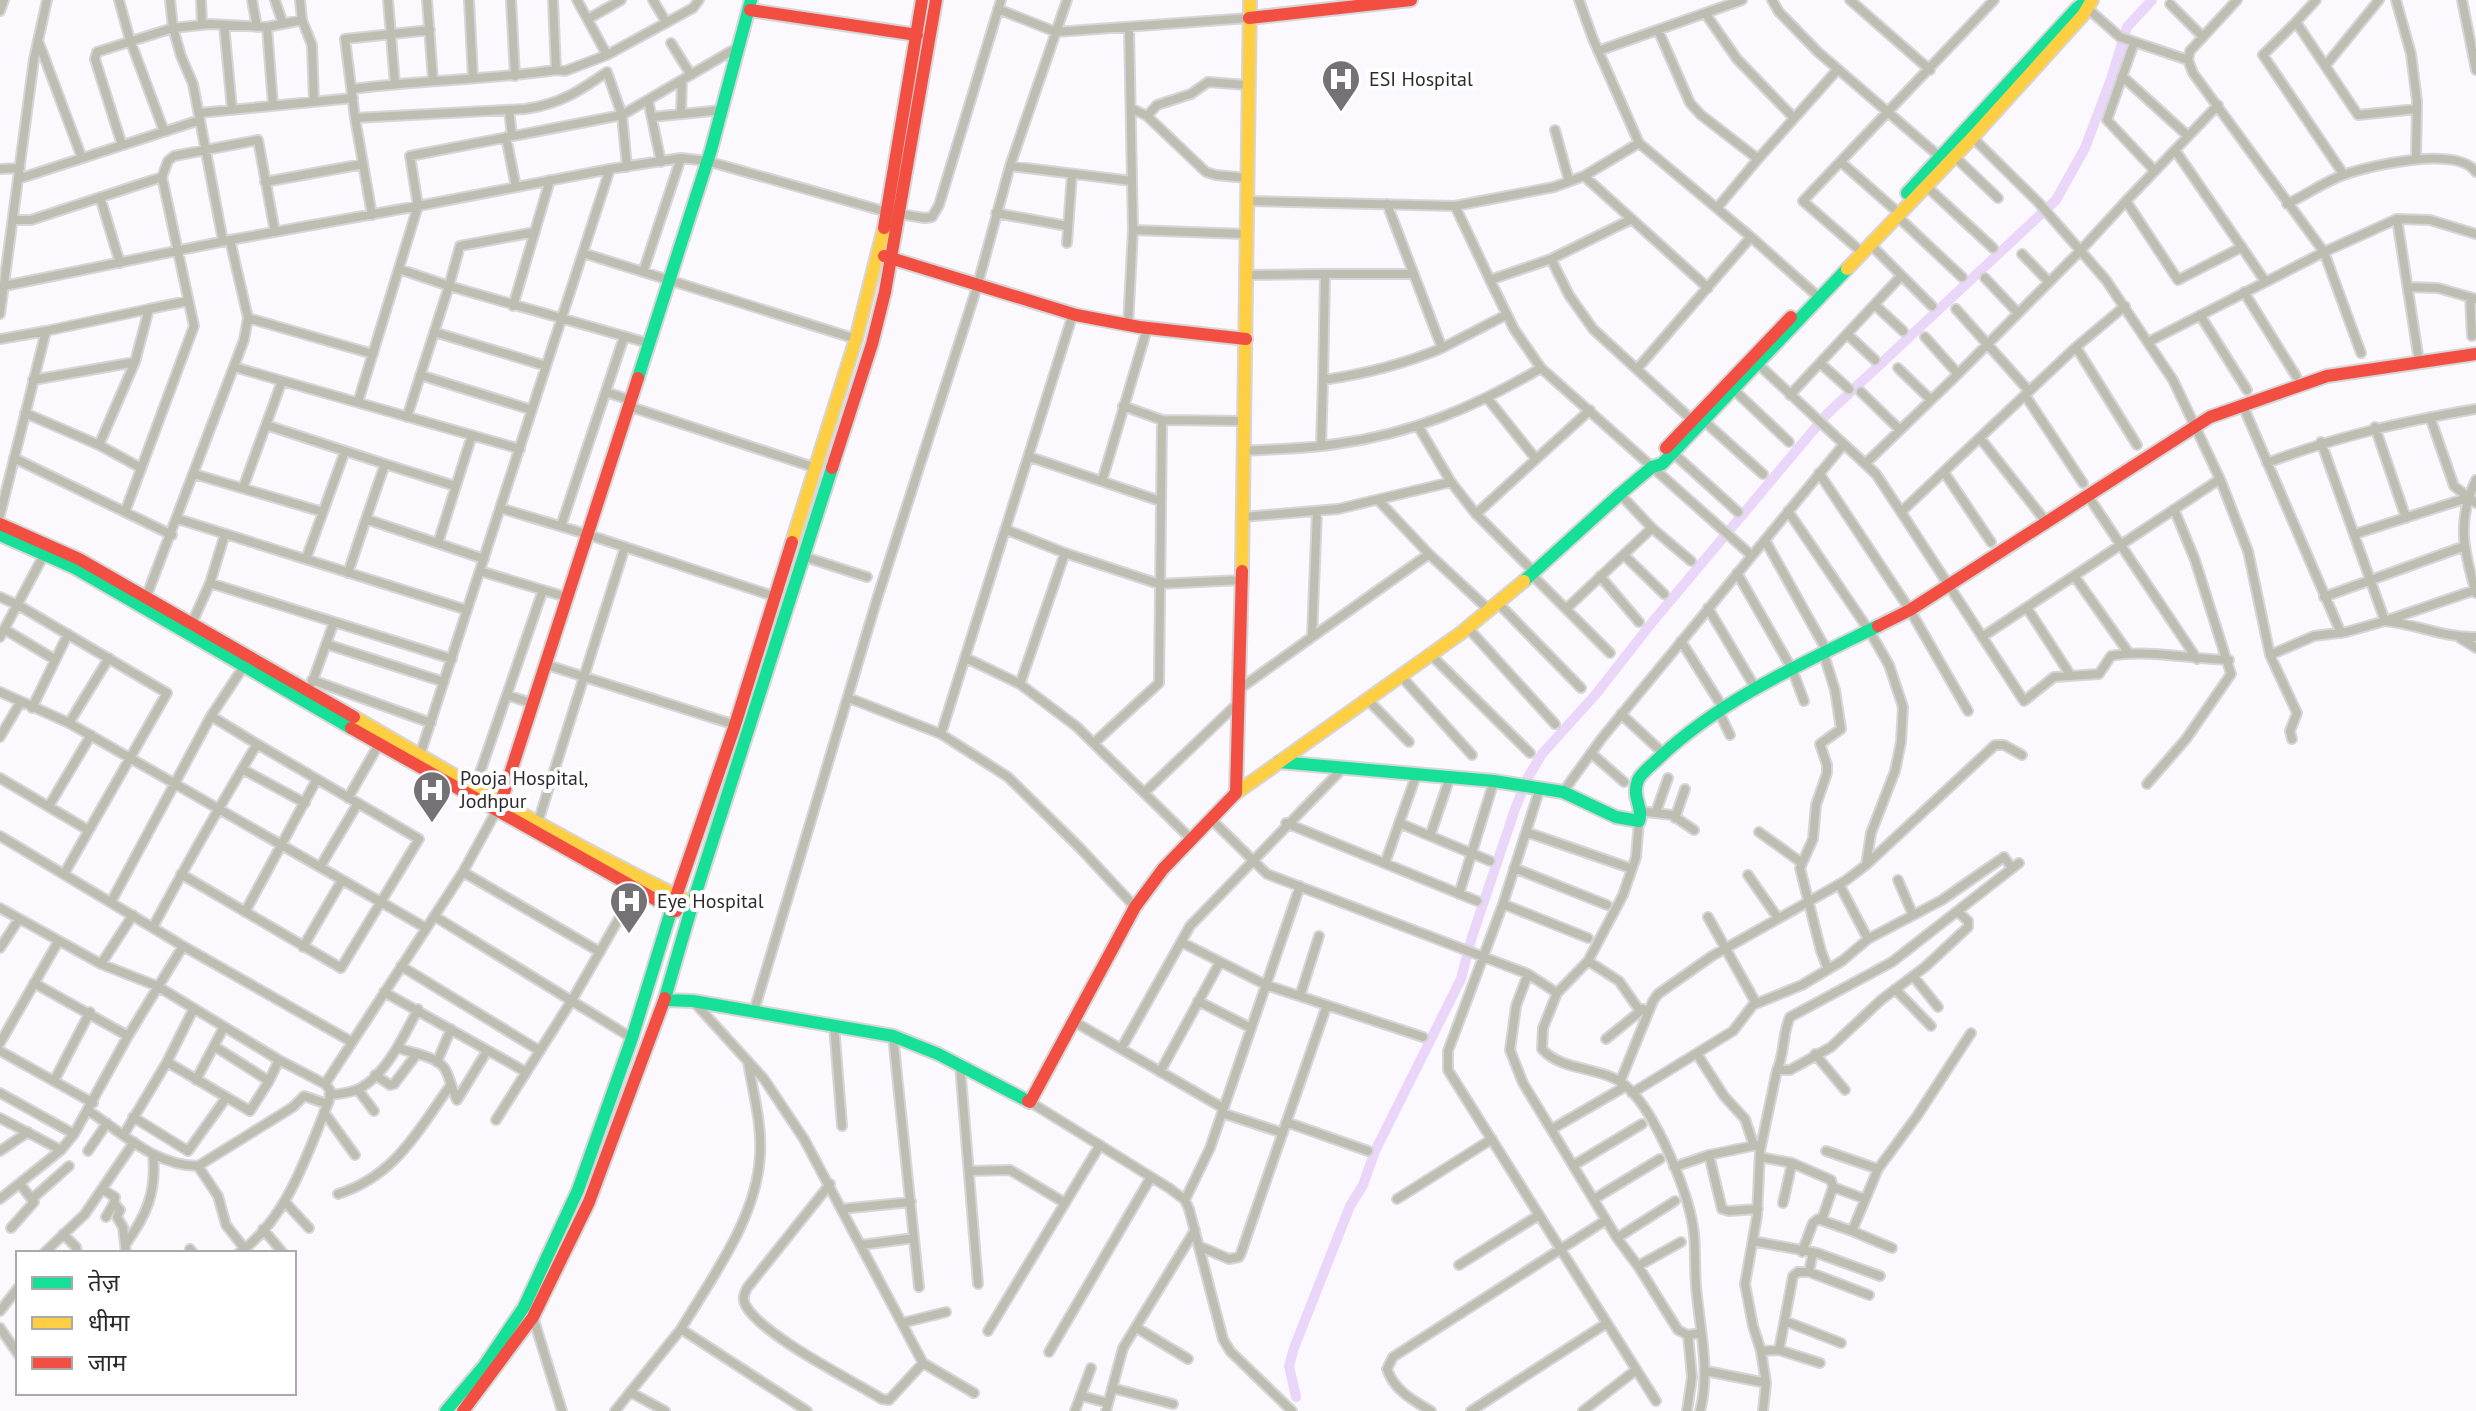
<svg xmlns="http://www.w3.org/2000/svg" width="2476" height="1411" font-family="'PT Sans','Noto Sans Devanagari',sans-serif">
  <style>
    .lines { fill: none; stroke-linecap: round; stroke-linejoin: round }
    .canal { stroke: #ead6f8; stroke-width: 10 }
    .street-casing { stroke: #d6d5d7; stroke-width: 12 }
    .fast-casing { stroke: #d6d5d7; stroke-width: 16 }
    .slow-casing { stroke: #d6d5d7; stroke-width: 16 }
    .jam-casing { stroke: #d6d5d7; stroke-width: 16 }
    .street { stroke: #bdbdb1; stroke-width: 8 }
    .fast { stroke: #16e098; stroke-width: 12 }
    .slow { stroke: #ffcf43; stroke-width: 12 }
    .jam { stroke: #f24e42; stroke-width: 12 }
    .labels { text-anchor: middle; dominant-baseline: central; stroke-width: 8; stroke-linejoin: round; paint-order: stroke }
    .poi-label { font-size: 20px; fill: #2d2a2e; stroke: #fff; text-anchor: start }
  </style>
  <rect width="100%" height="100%" fill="#fbf9fd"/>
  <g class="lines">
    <path class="canal" d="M1296 1397 1289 1366 1294 1348 1350 1206 1363 1185 1375 1151 1461 979 1471 940 1515 809 1527 779 1542 754 1596 694 1654 620 1827 414 2056 200 2085 148 2111 79 2127 27 2152 0"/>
    <g class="street-casing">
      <path id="street" d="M119 0 130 40 164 131
        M170 0 173 28 181 56 193 84 223 241
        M201 0 202 24
        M252 0 257 27
        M275 0 283 24
        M300 0 302 20 312 45 314 101
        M388 0 395 84
        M427 0 433 80
        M469 0 473 78
        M511 0 515 76
        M577 0 607 55 693 8 699 0
        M653 0 666 22
        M1579 0 1593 39 1639 143 1751 237 1637 369
        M1772 0 1779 12 1818 52 1940 157
        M1850 0 1930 70
        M2237 0 2190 51 2188 60 2193 73 2324 252 2397 219 2419 361
        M2316 0 2296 22 2358 115 2417 109
        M2396 0 2411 54 2417 101 2416 159
        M2462 0 2476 70
        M2170 4 2203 37
        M2087 8 2120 37 2188 60
        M998 9 1056 32 1249 18
        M0 11 4 0
        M1705 13 1737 59 1794 118
        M588 19 621 0
        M2296 22 2263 55 2344 175
        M224 25 232 109
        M267 27 273 105
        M1129 27 1132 181
        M1658 30 1690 103 1701 115 1758 159 1717 208
        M39 43 82 158
        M671 43 691 75
        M2134 43 2107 120 2154 170
        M1598 51 1742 0
        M2326 65 2379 0
        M556 70 565 71 607 55
        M2122 76 2188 136
        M352 89C420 80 488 80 556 70L553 0
        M648 100 661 162
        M2218 105 2175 150 2265 281
        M1131 108 1147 116 1206 172 1216 175 1247 178
        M509 110 512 136
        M199 113 353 98
        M681 114 682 80
        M1147 116 1157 105 1191 94 1208 82 1247 85
        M652 117 722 110
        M355 118 525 109C560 104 578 92 607 72L622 115 410 156 418 206 610 169
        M1555 130 1569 181
        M1970 135 2038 202 2106 280 2173 380 2220 479 2248 551 2270 655 2314 636 2346 632 2385 621 2475 590
        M506 137 516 187
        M122 145 95 59 97 52 173 28 210 24 267 27 302 20
        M2175 150 2126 201 2178 280 2242 247
        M1954 156 1998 198
        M1758 159 1838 69
        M1842 163 1893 208
        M1010 166 1132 181 1133 230
        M627 167 622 115 740 46
        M0 169 20 168
        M1584 176 1708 288
        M18 179 200 120
        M265 182 363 164
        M1925 185 1993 248
        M100 197 120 263
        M1246 201 1455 206 1490 280
        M2287 204C2306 195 2324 182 2343 175 2369 166 2457 145 2476 172
        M1455 206 1554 187 1584 176 1639 143
        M996 213 1067 226
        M372 215 355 118 345 39 430 30
        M1897 216 1962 277
        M2397 219 2430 220 2476 234
        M13 220H31L162 177
        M535 232 460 246 449 286 648 343
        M1751 237 1814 293
        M230 240 418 206 358 402
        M1067 243 1072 174
        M1870 244 1932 306
        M1857 248 1803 201 1994 0
        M583 253 856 339
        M2022 254 2049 282
        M1551 259 1632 219
        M399 269 449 286 407 417
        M643 272 681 158
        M1325 274H1414
        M1246 275 1325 274 1323 380
        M1985 278 2018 313
        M4 286 230 240 248 318 244 340 145 600
        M2408 287 2438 288 2476 299
        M2244 292 2296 376
        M2470 297 2472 336
        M1875 305 1903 331
        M513 306 550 180
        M2125 306 2076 347 2137 445
        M149 309 188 301
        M1956 309 2029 391
        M0 314 34 59 47 0
        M2200 315 2247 390
        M248 318 373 354
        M1128 326 1133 230 1245 234
        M46 331 149 309 135 362
        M434 332 546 366
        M1847 334 1875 360
        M1925 337 1958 374 2081 250 2126 201
        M0 339 46 331 0 515
        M2148 342 2324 252 2361 353
        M2076 347 1901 512 2024 701 2054 677 2099 674 2111 656C2146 649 2191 659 2229 660
        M1442 348 1506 315
        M1820 363 1849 389
        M1758 364 1876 474 1901 512
        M234 367 520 449
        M1541 368 1514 329 1490 280 1551 259 1569 295 1593 329 1692 420
        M1898 368 1931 400
        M420 375 532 410
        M1734 390 1789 442
        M606 392 630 400
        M1861 392 1900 430
        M1790 395 1901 276
        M2025 395 2083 483
        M1488 399 1536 459
        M628 406 816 468
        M1123 406 1162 420
        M2243 406 2341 633
        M25 413 99 445 135 362 33 380
        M2430 417 2454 486 2476 503
        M1704 421 1763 474
        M266 425 385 464 366 519
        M1418 426 1451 482 1476 514 1534 572
        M2375 427 2406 518
        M1980 438 2047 523
        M2321 442 2385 621C2416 624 2445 638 2476 637
        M99 445 141 468
        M1321 446 1323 380C1365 374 1402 365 1442 348L1387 204
        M1244 451C1274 449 1305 449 1336 444 1412 434 1475 407 1541 368L1751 555
        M1673 453 1738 512
        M1030 457 1160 501
        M14 458 172 535
        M2267 463C2338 436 2401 422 2476 409
        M385 464 455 486
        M1865 464 1958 374
        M1944 472 1991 542
        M1819 473 1910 610 1968 711
        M194 474 323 512 306 559
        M1102 481 1147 329
        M243 488 282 381
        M1620 494 1652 528 1691 561
        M2088 496 2197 659
        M1378 500 1429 554
        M500 508 586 534 773 596
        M125 512 194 326 162 177 168 161 174 156 258 140 275 232
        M323 512 345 451
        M1476 514 1590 410
        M1243 517 1338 509 1451 482
        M178 519 467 610
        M561 526 624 337
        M1007 530 1065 553
        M2355 534 2467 498
        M1765 540 1828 653
        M438 543 472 435
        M1624 555 1664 594
        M805 557 867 577
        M480 571 566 597
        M348 573 366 519 484 559
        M1737 573 1792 669 1804 701
        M1532 575 1610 653
        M1600 576 1639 622
        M2075 577 2128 652
        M210 583 225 534
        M2476 593C2464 552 2456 521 2476 480
        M0 597 18 605 167 693 64 874
        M2324 597 2462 547
        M1498 603 1581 688
        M1567 608 1652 528
        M1708 608 1756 689
        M2027 608 2071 676
        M192 623 210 583 452 659
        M1468 628 1555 724
        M4 629 54 659
        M0 637 45 553
        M1312 637 1429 554 1489 610
        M1982 637 2220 479
        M2460 638 2476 648
        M1681 641 1723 708
        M326 644 444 682
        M1431 655 1530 753
        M1824 655 1835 690 1841 729 1820 744 1827 765V773L1816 805 1813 839 1800 868 1821 951 1828 969
        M2270 655 2297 713 2290 731 2292 739
        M966 658 1020 684 1077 727 1191 839
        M544 664 735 725
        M1401 676 1472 755
        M312 680 431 723
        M312 683 334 622
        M1020 684 1065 553 1159 584 1242 580
        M1238 690 1312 637 1317 512
        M0 692 69 723 426 928
        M507 695 531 703
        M849 698 941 734 1073 314
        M1368 700 1409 742
        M32 708 68 634
        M1718 710 1730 735
        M1621 714 1663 753
        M211 716 257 744
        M69 723 109 658
        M941 734 1008 777 1080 848 1135 907
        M0 737 20 703
        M1094 743 1159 683 1162 420 1243 421
        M1591 753 1624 782
        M420 755 610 169 681 158 707 161 887 212 925 218 932 217 939 205 1001 0
        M242 769 305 803
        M0 778 88 830
        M2147 784 2186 739 2231 674 2195 560 2174 509
        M475 787 543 590
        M1540 788 1503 904 1588 938
        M1563 792 1602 738 1844 444
        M1144 793 1238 703
        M348 798 379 744
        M49 806 91 735
        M1639 811 1672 815 1694 830
        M1656 812 1668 778
        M1675 818 1685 789
        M1211 819 1267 874 1528 974 1516 1006 1510 1050 1523 1083 1617 1238 1638 1266 1678 1330 1688 1335 1701 1333
        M1639 821 1636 857 1623 895 1588 961 1557 993 1543 1028 1542 1049C1562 1072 1603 1066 1626 1086 1656 1112 1690 1195 1694 1234 1696 1255 1694 1275 1697 1296 1701 1335 1710 1373 1700 1411
        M538 822 625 547
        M1286 823 1477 901
        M1399 823 1490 861
        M1526 832 1627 867
        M1759 832 1802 863
        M0 836 183 946 352 1042
        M1430 836 1450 777
        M1385 863 1417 773
        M1866 865 1995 745H2004L2022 755
        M320 867 358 803
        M1514 868 1607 905
        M463 872 600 952
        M1748 875 1778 918
        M1898 880 1913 915
        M1839 884 1868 939
        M1459 894 1494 781
        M111 902 211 716 244 666
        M1503 904 1448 1051V1070L1656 1401
        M0 908 101 964 157 986 279 1060 325 1084 330 1090 329 1101C307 1154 288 1218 239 1253
        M245 912 317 779
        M434 916 632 1038
        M1708 917 1756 1003
        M153 927C186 865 221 804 257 744L419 839 341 968 181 874
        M1181 942 1266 985 1423 1037
        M303 947 342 880
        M0 948 19 919
        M1588 961 1619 981 1640 1011
        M101 964 133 915
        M401 966 540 1051
        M1528 974 1557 993
        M1913 976 1938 1007
        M34 983 128 1036
        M1895 989 1931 1026
        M384 992 526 1072
        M1300 996 1319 936
        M693 1001 764 1079 804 1139 923 1363 889 1400 882 1399C850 1379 763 1336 746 1306 742 1299 744 1295 747 1288L830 1184
        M1198 1001 1251 1028
        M754 1011 877 599 977 287 1010 166 1067 0
        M1073 1021 1223 1108
        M834 1025 842 1126
        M893 1036 919 1287
        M1606 1039 1643 1009
        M0 1043 58 942
        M214 1046 269 1081 279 1060
        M398 1048C411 1053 437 1056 445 1069 450 1078 452 1090 457 1100L487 1051
        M1121 1049 1190 926 1343 768
        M0 1051 93 1103
        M1697 1054 1724 1096 1745 1119 1754 1146
        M1815 1054 1845 1090
        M167 1062 250 1111 269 1081
        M437 1062 451 1029
        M960 1065 978 1284
        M1777 1070H1790L1831 1047 1881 1000 1925 967 1968 927V921L1958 912
        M1160 1072 1220 962
        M375 1075 390 1085 394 1084 416 1055
        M196 1080 224 1027
        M54 1081 90 1012
        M1620 1082 1653 1001 1658 994 1712 956 1845 881 1866 865 1871 833 1895 771 1901 742 1903 707 1889 665 1870 632 1788 511
        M325 1084 463 872 499 806
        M358 1090 374 1111
        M0 1093 74 1134
        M1632 1093 1733 1031 1753 1005 1802 985 1842 961 1868 939 1942 900 2004 857 2012 868
        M331 1095C339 1094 348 1093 356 1090 384 1079 405 1034 418 1009
        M1030 1102 1169 1188 1185 1200 1189 1209 1223 1339 1230 1351 1292 1411
        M89 1111C122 1133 156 1166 198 1166L293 1107 304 1096 327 1104
        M324 1112 355 1155
        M1222 1113 1283 1133
        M133 1117 188 1151 226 1098
        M0 1118 61 1150
        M496 1120 572 1000 636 889
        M1286 1122 1368 1151
        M1552 1129 1626 1086
        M124 1134 167 1062 194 1008
        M0 1151 28 1132
        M88 1151 107 1123
        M1826 1151 1878 1169
        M1709 1155 1722 1209 1729 1211 1758 1209
        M1760 1157 1792 1163 1831 1180 1833 1187 1822 1219
        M1574 1165 1642 1124
        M198 1166 218 1196 226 1225 245 1249
        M1674 1167 1709 1155 1757 1145
        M969 1171 1010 1170 1065 1203
        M1833 1187 1865 1199
        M102 1189 115 1197 114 1203 120 1210 117 1217 123 1227 126 1253
        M338 1194C395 1176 417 1132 450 1086
        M33 1198 69 1166
        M0 1199 61 1150 74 1134 128 1036 183 946
        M1397 1199 1492 1139
        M1594 1199 1660 1159
        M1185 1200 1210 1148 1300 886
        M285 1202 309 1228
        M1783 1203 1792 1163
        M841 1209 911 1202
        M106 1217 114 1203
        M11 1228 34 1202 20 1184
        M263 1229 283 1253
        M1852 1231 1892 1248
        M63 1234 76 1247 77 1253
        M1617 1238 1675 1201
        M1753 1241 1817 1253 1880 1276
        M125 1245C146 1216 157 1192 153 1155
        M861 1245 914 1238
        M1199 1246 1229 1259 1239 1257 1241 1253 1327 1005
        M190 1249 193 1253
        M1802 1252 1813 1223 1818 1219 1852 1231 1878 1169 1917 1116 1971 1033
        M44 1253 85 1214 134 1142
        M1459 1265 1539 1215
        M1638 1266 1681 1242
        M1809 1272 1869 1295
        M0 1311 18 1288
        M533 1317 562 1411
        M1785 1321 1841 1343
        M902 1323 946 1312
        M0 1328 18 1354
        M1137 1328 1188 1359
        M681 1329C712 1277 757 1218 760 1155 762 1123 753 1093 748 1062
        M988 1331 1100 1145
        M1779 1350 1820 1363
        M1761 1351 1779 1350 1793 1276 1798 1272H1809L1813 1252
        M1049 1352 1151 1177
        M923 1363 974 1393
        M1706 1371 1766 1383 1761 1351 1753 1326 1745 1284 1757 1216 1760 1151 1777 1070C1785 1053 1782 1034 1790 1017L1892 962 2019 863
        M1112 1388 1173 1404
        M630 1392 665 1411
        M1082 1396 1108 1403
        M615 1411 681 1329 807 1411
        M1075 1411 1091 1368
        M1106 1411 1123 1348 1195 1230
        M1431 1411C1412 1400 1394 1390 1387 1369L1393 1357 1606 1220
        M1471 1411 1607 1323
        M1583 1411 1636 1370
        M1687 1411 1692 1377 1688 1335
        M1763 1411 1766 1383"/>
    </g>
    <g class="fast-casing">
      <path id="fast" d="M1907 193 2077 8 2088 0
        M638 378 711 150 751 0
        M0 535 75 568 351 728
        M1524 581 1620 494 1652 467 1662 464 1847 269
        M1279 762 1494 781 1563 792 1616 817 1639 821C1644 807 1631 798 1638 780 1642 772 1652 765 1659 758 1722 699 1801 664 1878 626
        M665 998 693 902 832 468
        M665 1000 693 1001 893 1036 938 1054 1028 1101
        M446 1411 484 1366 524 1307 578 1190 632 1038 671 911"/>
    </g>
    <g class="slow-casing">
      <path id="slow" d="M1847 269 1973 137 2083 15 2092 0
        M792 542 856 339 884 228
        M1242 571 1250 0
        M354 717C463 780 571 845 684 899
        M1236 793 1461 633 1524 581"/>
    </g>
    <g class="jam-casing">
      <path id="jam" d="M750 10 917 35
        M1249 18 1411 0
        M884 228 922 0
        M884 256 1076 315 1139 327 1246 339
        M1666 448 1791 317
        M832 468 872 344 885 292 936 0
        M0 524 79 559 354 717
        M1878 626 1910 610 2210 417 2327 376 2476 354
        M351 728 676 911
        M501 802 638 378
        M671 911 735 725 792 542
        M1028 1101 1030 1102 1135 907 1163 869 1236 793 1242 571
        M463 1411 533 1317 589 1202 665 998"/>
    </g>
    <use href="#street" class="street"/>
    <use href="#fast" class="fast"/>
    <use href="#slow" class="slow"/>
    <use href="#jam" class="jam"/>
  </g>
  <defs>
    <g id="hospital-pin" transform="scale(2)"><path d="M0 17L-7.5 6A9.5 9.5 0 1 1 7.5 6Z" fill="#757276" stroke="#fff"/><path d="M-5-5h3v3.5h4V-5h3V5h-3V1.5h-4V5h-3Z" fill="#fff"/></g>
  </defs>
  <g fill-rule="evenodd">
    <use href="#hospital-pin" x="1341" y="79"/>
    <use href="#hospital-pin" x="432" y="790"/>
    <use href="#hospital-pin" x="629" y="901"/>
  </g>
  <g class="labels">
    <g class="poi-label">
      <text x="1369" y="79">ESI Hospital</text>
      <text x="460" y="778">Pooja Hospital,<tspan x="460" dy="23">Jodhpur</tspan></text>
      <text x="657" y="901">Eye Hospital</text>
    </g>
  </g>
  <rect x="16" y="1251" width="280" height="144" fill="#ffffff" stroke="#abaaab" stroke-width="2"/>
  <rect x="32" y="1277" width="40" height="12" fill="#16e098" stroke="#abaaab" stroke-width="2"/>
  <text x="88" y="1291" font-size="24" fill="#2d2a2e">तेज़</text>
  <rect x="32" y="1317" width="40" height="12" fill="#ffcf43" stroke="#abaaab" stroke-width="2"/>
  <text x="88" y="1331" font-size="24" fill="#2d2a2e">धीमा</text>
  <rect x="32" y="1357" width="40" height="12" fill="#f24e42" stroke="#abaaab" stroke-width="2"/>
  <text x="88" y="1371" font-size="24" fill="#2d2a2e">जाम</text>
</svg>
